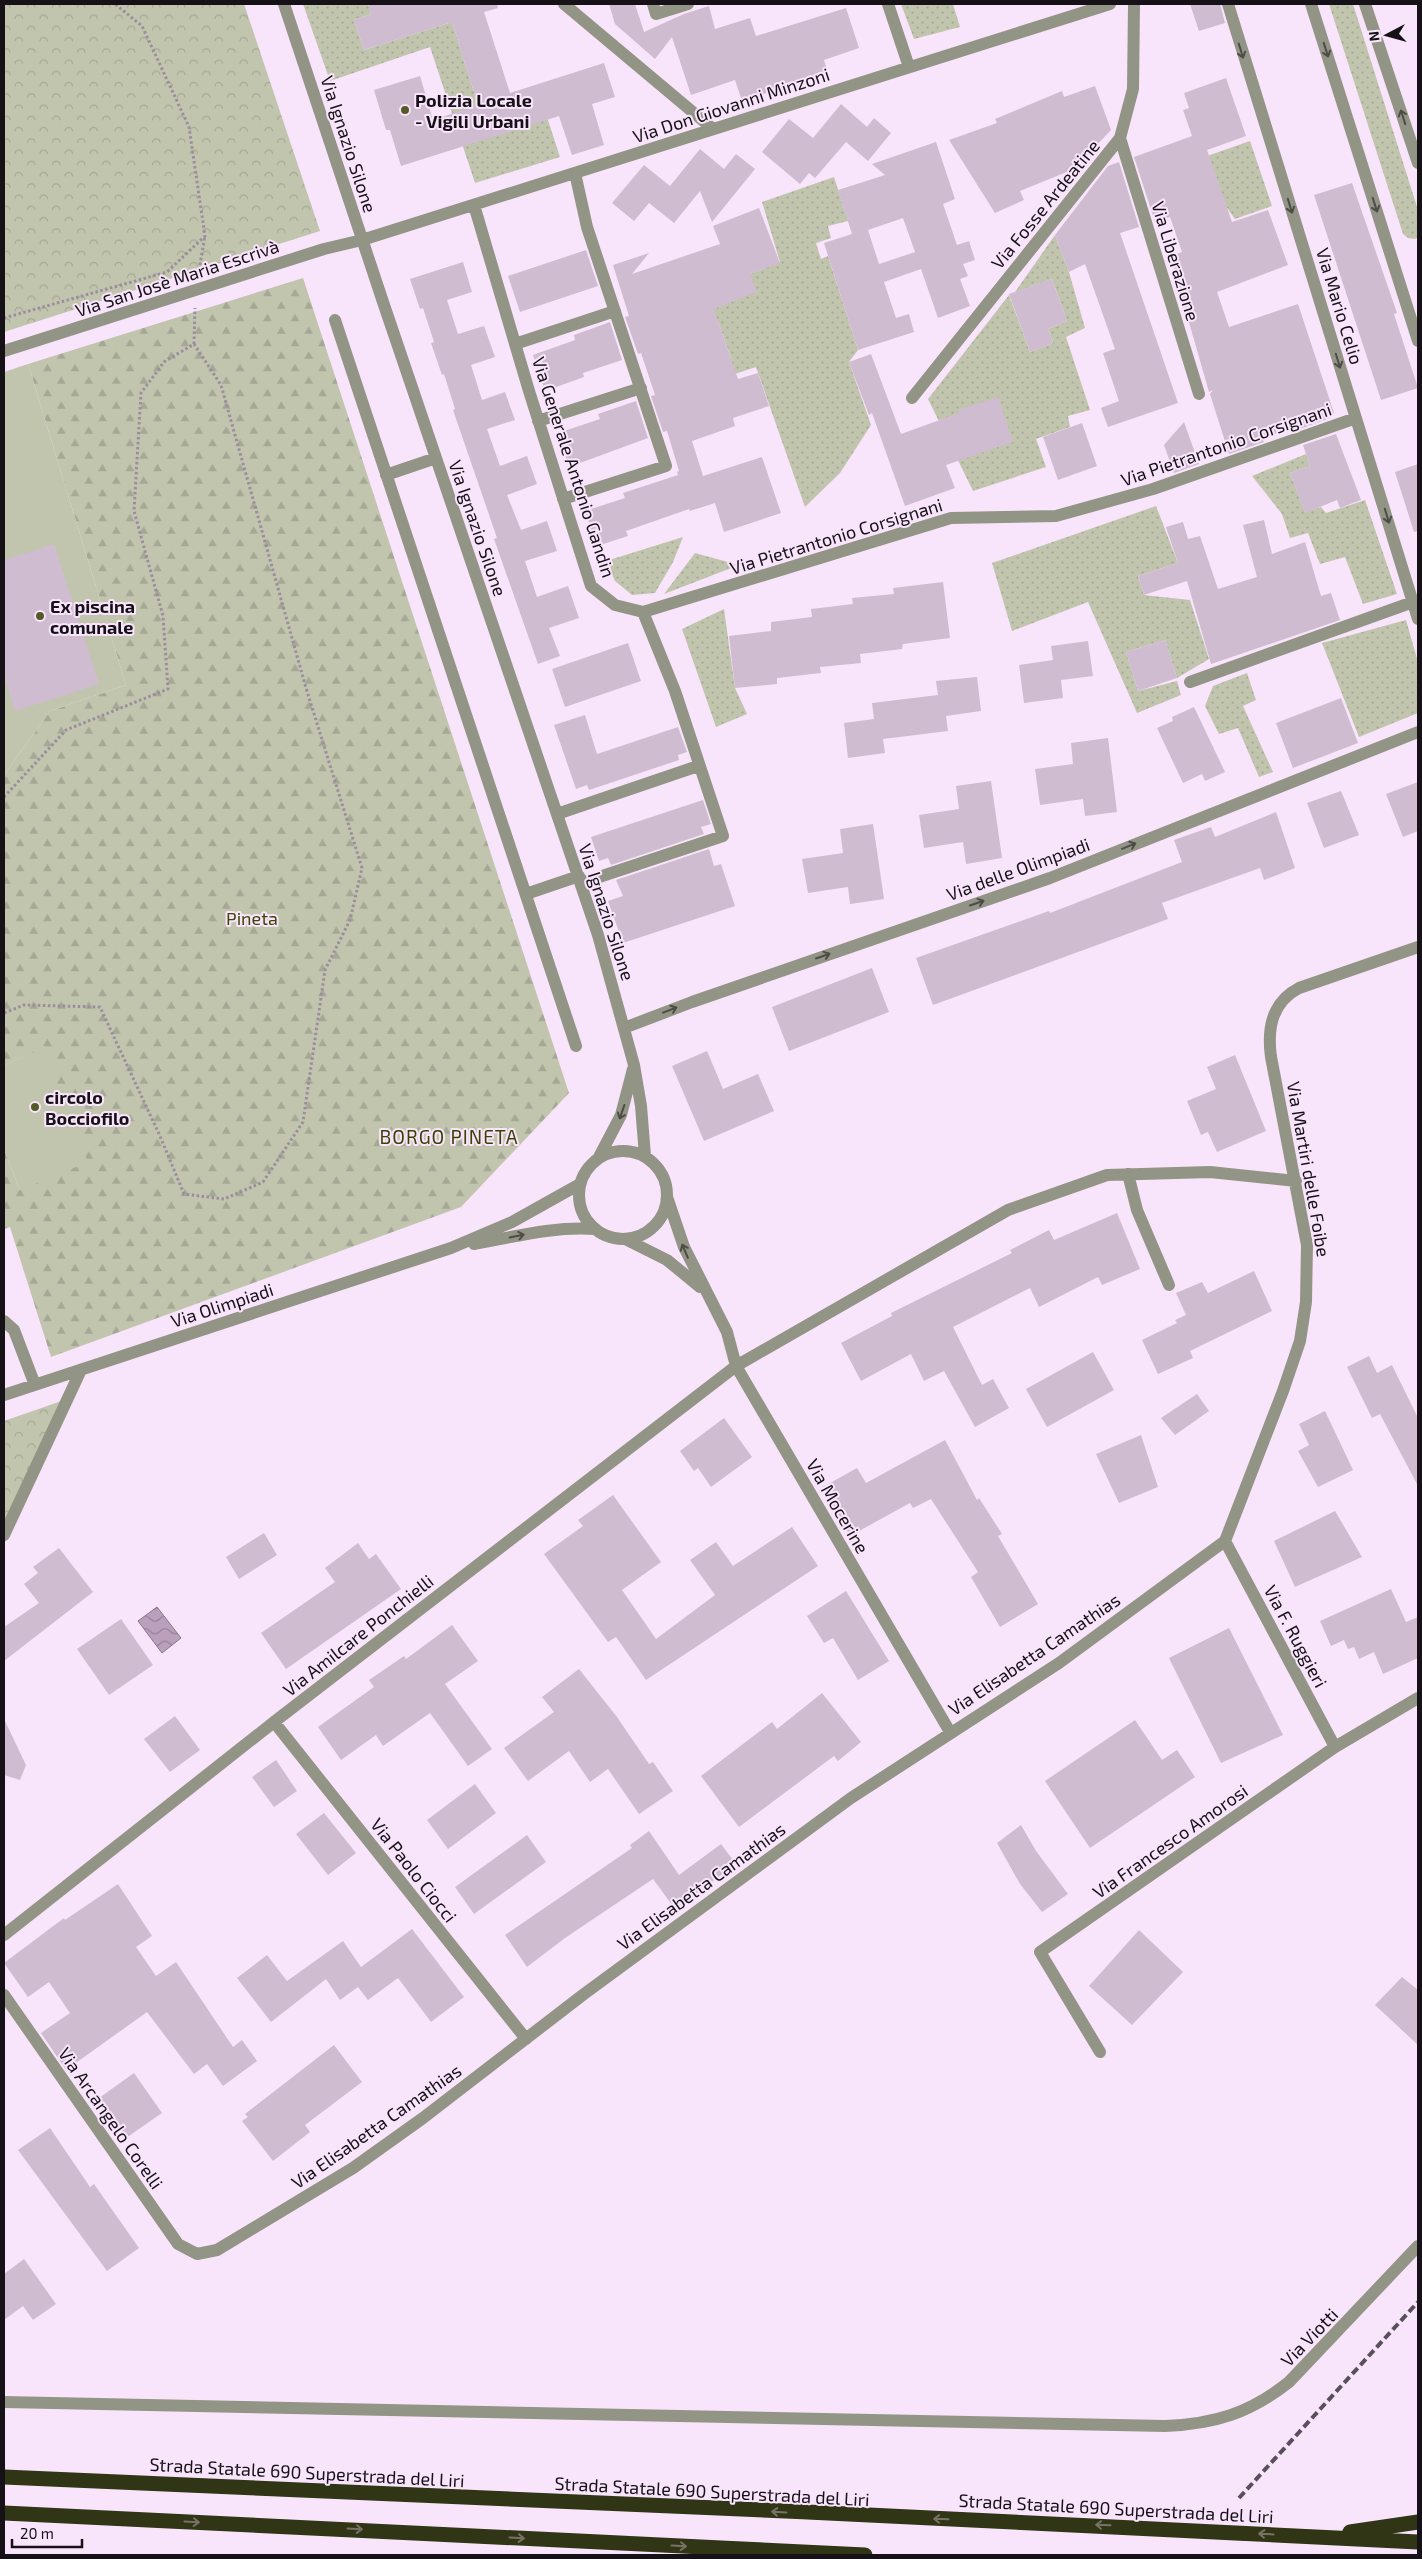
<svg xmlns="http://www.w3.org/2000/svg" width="1422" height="2559" font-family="'Exo 2',sans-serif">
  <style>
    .grass { fill: url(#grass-dots) }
    .forest { fill: url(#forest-firs) }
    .park { fill: url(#park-crowns) }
    .pitch { fill: #c1c5ae }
    .water { fill: url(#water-waves); stroke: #89758b }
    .building { fill: #cfbcd1; fill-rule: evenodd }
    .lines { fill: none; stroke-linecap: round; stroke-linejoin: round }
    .path { stroke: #9b8d9d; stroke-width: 3; stroke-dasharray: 2.5 2.5; stroke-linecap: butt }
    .minor { stroke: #929585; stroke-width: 12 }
    .highway { stroke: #303515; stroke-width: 15 }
    .rail { stroke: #594f5a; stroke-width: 4; stroke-dasharray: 8 4; stroke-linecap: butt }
    .oneway { stroke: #4e4c48 }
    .oneway2 { stroke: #767366 }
    .poi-dot { fill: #545b29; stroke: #f9e5fb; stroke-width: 2 }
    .labels { text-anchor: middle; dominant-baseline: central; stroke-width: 4; stroke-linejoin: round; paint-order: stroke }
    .poi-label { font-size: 18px; font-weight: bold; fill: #161017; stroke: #f9e5fb; text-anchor: start }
    .street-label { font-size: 18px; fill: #161017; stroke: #f9e5fb }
    .park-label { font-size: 18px; fill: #3d4404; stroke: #f9e5fb }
    .neighbourhood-label { font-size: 19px; letter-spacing: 1px; fill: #3b4203; stroke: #f9e5fb }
  </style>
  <defs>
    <pattern id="grass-dots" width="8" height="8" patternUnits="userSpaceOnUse" patternTransform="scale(1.25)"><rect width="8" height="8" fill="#c1c5ae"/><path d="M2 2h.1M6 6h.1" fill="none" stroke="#a5a895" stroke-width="1.8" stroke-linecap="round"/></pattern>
    <pattern id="forest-firs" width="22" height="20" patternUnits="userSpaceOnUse" patternTransform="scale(1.25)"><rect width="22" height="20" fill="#c1c5ae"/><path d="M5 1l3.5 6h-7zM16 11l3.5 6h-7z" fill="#a5a895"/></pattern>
    <pattern id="park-crowns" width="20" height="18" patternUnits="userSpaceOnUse" patternTransform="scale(1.25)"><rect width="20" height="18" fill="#c1c5ae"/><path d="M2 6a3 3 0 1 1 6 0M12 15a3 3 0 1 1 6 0" fill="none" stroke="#a5a895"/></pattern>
    <pattern id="water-waves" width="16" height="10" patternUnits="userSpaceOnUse" patternTransform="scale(1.25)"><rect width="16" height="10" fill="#baa0bd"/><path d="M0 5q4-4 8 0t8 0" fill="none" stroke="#968199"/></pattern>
  </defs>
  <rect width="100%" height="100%" fill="#f9e5fb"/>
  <path class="grass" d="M303 4H368L371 14 354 20 364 50 452 22 478 105 548 120 560 157 475 183 430 47 330 81Z
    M901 4H953L960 27 914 39Z
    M1329 4H1353L1418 210V237L1415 239 1408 238 1403 234Z
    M1250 141 1272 206 1235 219 1227 208 1207 156Z
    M834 177 848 221 828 226 831 238 816 243 821 259 828 256 858 350 849 362 871 425 840 473 805 507 756 367 714 381 708 367 731 358 718 321 672 337 750 274 780 262 762 202Z
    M1055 235 1069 272 1085 328 1066 337 1090 410 1068 416 1070 427 1036 439 1046 467 973 491 928 399 1009 295 1030 352 1053 343 1048 329 1067 321 1052 279 1015 292Z
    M1306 454 1310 466 1290 473 1305 512 1321 507 1326 513 1365 500 1397 594 1363 604 1345 557 1320 564 1308 533 1290 538 1282 514 1252 476Z
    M1156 506 1178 563 1138 576 1144 595 1190 600 1209 659 1177 678 1165 640 1126 652 1138 691 1177 681 1181 695 1137 713 1088 602 1012 631 992 563Z
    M683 537 673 562 655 593 632 595 615 581 606 561Z
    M695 553 739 565 664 594Z
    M724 609 735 688 747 714 716 727 682 629Z
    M1406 620 1418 662V713L1359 737 1322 643Z
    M1247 673 1256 700 1243 706 1273 772 1259 777 1238 728 1219 734 1205 706 1213 686Z"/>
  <path class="forest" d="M303 278 569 1093 461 1207 51 1357 10 1227 4 1229V1149L20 1190 42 1050 4 1065V775L50 711 126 685 28 364Z"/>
  <path class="park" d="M4 4H244L320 231 4 332Z
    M67 1399 4 1535V1421Z"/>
  <path class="pitch" d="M28 364 126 685 50 711 4 775V372Z
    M43 1049 88 1162 20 1190 4 1149V1065Z"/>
  <path class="water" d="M157 1607 181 1638 162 1653 138 1621Z"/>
  <path class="building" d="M368 4H497L498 8 484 12 510 93 604 63 615 97 592 104 604 145 572 155 559 116 401 166 390 130H386L374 90 420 76 433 120 478 105 452 22 364 50 354 20 371 14Z
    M609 4H635L644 32 684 14 709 6 715 29 750 18 756 36 846 8 859 48 824 60 828 73 742 101 735 80 691 95 672 37 655 59 615 24Z
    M1190 4H1220L1225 23 1199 31Z
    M1226 78 1246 136 1207 150 1232 222 1268 210 1288 265 1217 292 1229 327 1298 304 1334 413 1329 415 1330 418 1297 430 1296 427 1262 438 1264 442 1229 454 1210 394 1213 390 1209 392 1170 256 1182 252 1170 217 1155 222 1134 157 1192 136 1183 110 1189 108 1184 93Z
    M1095 86 1111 130 1074 169 1020 191 1024 200 995 213 949 140 997 123 995 119 1062 91 1064 97Z
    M841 104 867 127 874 118 891 133 868 161 846 142 815 178 809 173 800 184 762 152 789 119 813 138Z
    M936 142 955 199 943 204 957 245 969 241 975 260 963 264 968 276 960 279 970 306 938 318 921 269 884 282 896 318 909 314 914 332 858 350 824 243 852 234 838 190 885 175 872 164ZM903 218 915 252 879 264 868 230Z
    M700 149 724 169 736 154 755 169 712 222 700 191 674 223 649 203 634 221 612 203 644 165 670 186Z
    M1119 162 1139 227 1120 233 1178 403 1108 427 1101 408 1119 401 1103 353 1115 349 1085 264 1069 272 1055 235 1108 166Z
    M1352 183 1397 313 1394 314 1418 388 1381 400 1314 195Z
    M759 208 780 263 750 274 757 292 714 309 738 379 758 373 769 406 733 418 735 426 692 441 703 476 762 457 781 513 724 532 715 503 690 511 689 509 626 531 628 536 597 546 585 511 625 498 623 493 678 475 677 472 679 471 667 431 663 432 651 396 655 395 641 353 638 354 625 317 629 316 613 265 649 253 632 274 720 244 713 226Z
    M586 250 598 286 520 312 508 276Z
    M463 262 472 292 447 300 458 334 484 326 495 357 471 365 482 400 505 392 515 420 487 429 500 466 527 456 537 484 507 495 521 530 547 521 557 551 525 561 537 597 568 586 579 618 549 628 560 656 538 664 494 539 497 538 453 410 455 409 444 374 442 375 431 343 434 342 423 308 420 309 410 279Z
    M1052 279 1067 321 1048 329 1053 343 1030 352 1009 294Z
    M610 322 622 360 583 373 584 377 545 391 533 355 575 340 574 335Z
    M871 354 901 434 959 413 958 410 998 397 1013 442 946 465 955 488 905 506 872 413 869 415 849 362Z
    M636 401 648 438 569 467 558 433 600 419 598 414Z
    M1184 422 1199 464 1174 473 1164 445Z
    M1082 423 1097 466 1058 480 1043 437Z
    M1336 434 1361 500 1340 508 1337 500 1305 513 1290 473 1310 466 1303 445Z
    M1418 464V531L1414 532 1395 472Z
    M1264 520 1272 554 1305 542 1321 596 1331 593 1340 620 1211 664 1187 581 1144 595 1138 576 1178 563 1166 527 1183 522 1188 539 1200 536 1218 589 1257 577 1243 525Z
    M54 544 99 684 15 711 4 675V560Z
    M943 582 950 638 903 644 902 649 860 654 861 663 820 667 821 673 777 678V684L735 688 729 636 771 631V622L812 617 811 609 853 604 852 598 894 594 893 588Z
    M1165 640 1177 678 1138 691 1126 652Z
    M1088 641 1093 676 1061 680 1063 698 1024 703 1019 665 1053 660 1051 646Z
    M628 643 641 681 565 707 552 669Z
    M977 677 981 711 946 716 948 731 883 739 885 753 848 758 844 723 874 719 872 703 938 695 936 681Z
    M1341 698 1358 743 1293 768 1276 723Z
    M1194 707 1225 772 1205 781 1202 774 1183 783 1157 728 1173 721 1172 717Z
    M585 715 597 754 678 727 687 752 678 755 679 760 589 790 587 785 576 789 554 725Z
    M1108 738 1117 812 1085 816 1083 799 1040 805 1035 769 1073 764 1071 743Z
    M991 781 1002 858 966 864 963 842 924 848 919 815 959 809 956 786Z
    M1418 782V831L1403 837 1386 794Z
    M1341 791 1359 835 1324 848 1307 803Z
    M703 800 711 824 701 827 704 834 611 865 608 858 599 861 591 837Z
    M1276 812 1295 868 1264 880 1260 868 1162 903 1168 919 933 1005 916 958 1049 911 1050 913 1182 862 1174 840 1211 827 1215 837Z
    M873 824 884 899 850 904 848 887 808 893 802 859 843 853 840 829Z
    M709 849 714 866 721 864 735 906 623 943 608 901 623 896 616 880Z
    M872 968 889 1012 789 1051 772 1007Z
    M707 1051 723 1089 758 1074 774 1111 704 1141 672 1066Z
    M1235 1055 1266 1131 1217 1152 1208 1132 1201 1135 1187 1101 1216 1089 1207 1067Z
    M1117 1213 1140 1269 1102 1285 1098 1277 1039 1307 1030 1288 953 1327 982 1385 993 1379 1009 1408 975 1427 944 1371 924 1381 911 1354 861 1381 841 1343 892 1316 891 1313 1012 1253 1010 1250 1049 1230 1054 1240Z
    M1254 1271 1272 1311 1190 1351 1193 1358 1158 1374 1142 1340 1177 1323 1175 1320 1186 1315 1176 1293 1202 1282 1208 1293Z
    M1093 1352 1114 1390 1047 1427 1026 1389Z
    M1369 1356 1377 1373 1392 1365 1418 1418V1486L1380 1414 1372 1418 1347 1367Z
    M1197 1394 1209 1411 1175 1435 1161 1418Z
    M1325 1411 1353 1470 1318 1487 1298 1451 1309 1445 1299 1424Z
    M724 1418 752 1457 711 1487 698 1468 694 1471 680 1451Z
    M1141 1435 1158 1487 1119 1503 1096 1454Z
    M945 1440 977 1500 979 1498 1002 1534 998 1536 1038 1604 1000 1627 971 1577 978 1572 931 1499 913 1508 910 1503 850 1536 823 1487 857 1468 866 1483Z
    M613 1495 661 1562 622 1590 656 1639 715 1595 690 1560 716 1542 733 1566 792 1527 818 1566 646 1680 616 1637 608 1642 544 1554 583 1526 578 1520Z
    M1335 1511 1362 1557 1295 1587 1274 1541Z
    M264 1533 277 1555 239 1579 226 1557Z
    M358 1543 369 1559 376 1554 401 1589 286 1669 261 1633 335 1582 325 1568Z
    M59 1548 93 1592 4 1661V1627L39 1603 24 1584 38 1573 33 1567Z
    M1391 1589 1406 1622 1418 1617V1658L1383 1674 1374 1652 1359 1659 1354 1647 1348 1649 1344 1640 1331 1646 1320 1621Z
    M846 1591 889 1661 858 1680 833 1638 824 1643 807 1616Z
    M121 1619 153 1665 109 1695 77 1649Z
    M452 1625 478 1661 445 1684 492 1749 468 1766 430 1713 383 1746 376 1735 341 1760 318 1727 374 1687 369 1680 404 1656 406 1659Z
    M1229 1628 1283 1735 1221 1763 1169 1658Z
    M579 1669 617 1717 649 1764 653 1762 673 1791 639 1814 608 1769 590 1782 569 1751 528 1781 504 1748 554 1712 542 1697Z
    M822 1693 861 1742 838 1761 834 1756 739 1827 701 1776 772 1722 777 1729Z
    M175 1716 200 1750 170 1772 144 1739Z
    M4 1719 26 1765 20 1780 4 1775Z
    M1135 1720 1162 1760 1177 1750 1195 1777 1090 1848 1045 1781Z
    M276 1760 297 1791 274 1807 252 1777Z
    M475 1784 496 1813 448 1849 427 1820Z
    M324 1813 356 1853 328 1875 296 1834Z
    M1021 1825 1036 1851 1068 1894 1042 1912 1020 1884 997 1843Z
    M649 1831 679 1875 721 1844 736 1864 675 1909 653 1879 565 1938 527 1967 505 1935 632 1848 630 1845Z
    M527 1835 546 1862 474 1914 455 1887Z
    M118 1884 152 1936 136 1947 156 1976 176 1962 233 2047 242 2040 257 2061 223 2086 207 2064 194 2074 147 2012 66 2070 41 2033 70 2013 49 1982 28 1997 4 1963 64 1918 65 1920Z
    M412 1929 464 1997 431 2022 398 1978 368 2000 358 1987 340 2000 326 1979 271 2022 237 1978 267 1955 287 1981 343 1941 361 1967Z
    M1139 1930 1183 1972 1132 2025 1089 1986Z
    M1402 1977 1418 1990V2045L1375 2005Z
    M334 2045 362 2082 305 2125 310 2132 273 2161 242 2121 248 2117 245 2114Z
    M134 2073 162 2113 126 2138 99 2098Z
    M50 2128 90 2187 94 2184 139 2248 107 2271 18 2150Z
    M24 2259 56 2304 33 2320 23 2306 4 2320V2274Z"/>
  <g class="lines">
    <path class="path" d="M199 270 205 236
      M4 318 167 272 205 236 189 127 142 26 115 4
      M194 344 195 308
      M4 797 66 730 168 689 163 616 134 511 141 393 164 362 194 344 221 385 306 688 362 868 350 920 325 970 303 1122 263 1182 224 1199 184 1194 160 1136 100 1007 24 1005 4 1013"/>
    <path class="minor" d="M284 4 382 299 598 935 634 1065 641 1106 645 1156
      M564 4 713 129
      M653 4 656 14 688 4
      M888 4 909 67
      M1228 4 1418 619
      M1311 4 1418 341
      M1365 4 1418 163
      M1120 138 1199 394
      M474 205 529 391 591 586 615 605 643 612 951 518 1056 516 1153 489 1356 418
      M335 320 576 1046
      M515 344 615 311
      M4 351 324 249 362 240 1110 4
      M912 398 1120 138 1133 89 1134 4
      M538 421 641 388
      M386 475 436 458
      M563 499 666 466 587 227 575 173
      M1190 682 1413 602
      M557 814 698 766
      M581 883 723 836 675 691 643 612
      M526 894 579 876
      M624 1028 692 1002 1050 878 1418 732
      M579 1195a44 44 0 1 1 88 0a44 44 0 1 1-88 0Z
      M599 1157 621 1115 633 1069
      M1128 1174 1137 1210 1169 1285
      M667 1197 684 1247 727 1332 736 1366 950 1732
      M625 1239 667 1260 700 1287
      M474 1244C513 1237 554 1226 595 1229
      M4 1321 14 1330 35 1385
      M4 1395 451 1248 512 1222 580 1184
      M4 1535 81 1370
      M1225 1541 1283 1391 1300 1341 1306 1302 1307 1245 1271 1057C1267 1028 1272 1002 1299 988L1418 947
      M1225 1541 1335 1747
      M274 1722 526 2039
      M4 1935 274 1722 736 1366 1008 1210 1107 1175 1210 1172 1296 1181
      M4 1995 178 2244 197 2254 217 2250 353 2168 423 2118 584 1994 851 1798 1059 1663 1225 1541
      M1100 2052 1040 1952 1335 1747 1418 1698
      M4 2402 1165 2426C1215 2424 1250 2413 1289 2382L1418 2246"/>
    <path class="highway" d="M4 2477C475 2497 947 2517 1418 2542
      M4 2513 865 2555
      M1350 2532 1418 2522"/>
    <path class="rail" d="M1239 2498 1418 2302"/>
  </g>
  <defs><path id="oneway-shaft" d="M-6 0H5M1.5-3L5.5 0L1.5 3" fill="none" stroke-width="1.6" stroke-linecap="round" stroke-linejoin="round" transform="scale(1.25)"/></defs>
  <g class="oneway">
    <use href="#oneway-shaft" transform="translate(1326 50) rotate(72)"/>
    <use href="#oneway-shaft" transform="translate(1241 51) rotate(73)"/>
    <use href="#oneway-shaft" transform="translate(1403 117) rotate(-108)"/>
    <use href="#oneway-shaft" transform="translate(1375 205) rotate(72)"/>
    <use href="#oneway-shaft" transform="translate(1290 206) rotate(73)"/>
    <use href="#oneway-shaft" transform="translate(1338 361) rotate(73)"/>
    <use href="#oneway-shaft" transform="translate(1387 516) rotate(73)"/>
    <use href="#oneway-shaft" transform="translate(1129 846) rotate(-22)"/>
    <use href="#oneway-shaft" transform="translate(977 903) rotate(-19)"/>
    <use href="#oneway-shaft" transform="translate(823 956) rotate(-19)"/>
    <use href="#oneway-shaft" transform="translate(670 1010) rotate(-21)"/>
    <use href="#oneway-shaft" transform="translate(622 1112) rotate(109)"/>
    <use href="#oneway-shaft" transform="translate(517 1236) rotate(-11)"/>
    <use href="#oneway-shaft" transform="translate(685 1251) rotate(-113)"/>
  </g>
  <g class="oneway2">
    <use href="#oneway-shaft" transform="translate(779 2512) rotate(-177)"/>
    <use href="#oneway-shaft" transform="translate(941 2519) rotate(-178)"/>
    <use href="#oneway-shaft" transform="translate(192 2522) rotate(3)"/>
    <use href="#oneway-shaft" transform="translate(1103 2525) rotate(-178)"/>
    <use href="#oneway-shaft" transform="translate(355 2529) rotate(3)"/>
    <use href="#oneway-shaft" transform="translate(1266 2534) rotate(-177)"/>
    <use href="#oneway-shaft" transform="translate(517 2538) rotate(3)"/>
    <use href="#oneway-shaft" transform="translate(679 2546) rotate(3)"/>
  </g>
  <g class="poi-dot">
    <circle cx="405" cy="110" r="5"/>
    <circle cx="40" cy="616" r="5"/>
    <circle cx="35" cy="1107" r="5"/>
  </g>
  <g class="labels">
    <g class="poi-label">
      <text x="415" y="100">Polizia Locale<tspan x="415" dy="21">- Vigili Urbani</tspan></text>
      <text x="50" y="606">Ex piscina<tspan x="50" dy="21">comunale</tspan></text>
      <text x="45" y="1097">circolo<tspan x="45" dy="21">Bocciofilo</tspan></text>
    </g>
    <g class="street-label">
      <text transform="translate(731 105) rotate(-18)">Via Don Giovanni Minzoni</text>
      <text transform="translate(349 144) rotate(72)">Via Ignazio Silone</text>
      <text transform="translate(1045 204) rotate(-51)">Via Fosse Ardeatine</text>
      <text transform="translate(1176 261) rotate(73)">Via Liberazione</text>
      <text transform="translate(177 278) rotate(-18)">Via San Josè Maria Escrivà</text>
      <text transform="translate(1340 306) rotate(73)">Via Mario Celio</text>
      <text transform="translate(1226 444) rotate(-19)">Via Pietrantonio Corsignani</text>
      <text transform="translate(574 467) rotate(72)">Via Generale Antonio Gandin</text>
      <text transform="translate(478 528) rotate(71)">Via Ignazio Silone</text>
      <text transform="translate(836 536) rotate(-17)">Via Pietrantonio Corsignani</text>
      <text transform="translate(1018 869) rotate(-20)">Via delle Olimpiadi</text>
      <text transform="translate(607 912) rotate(72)">Via Ignazio Silone</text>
      <text transform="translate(1309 1169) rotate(80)">Via Martiri delle Foibe</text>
      <text transform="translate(222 1305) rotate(-18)">Via Olimpiadi</text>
      <text transform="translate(838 1506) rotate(60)">Via Mocerine</text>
      <text transform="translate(358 1635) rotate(-38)">Via Amilcare Ponchielli</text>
      <text transform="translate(1296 1636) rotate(62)">Via F. Ruggieri</text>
      <text transform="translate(1034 1654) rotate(-34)">Via Elisabetta Camathias</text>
      <text transform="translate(1170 1841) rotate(-35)">Via Francesco Amorosi</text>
      <text transform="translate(414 1870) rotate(52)">Via Paolo Ciocci</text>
      <text transform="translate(701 1886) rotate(-36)">Via Elisabetta Camathias</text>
      <text transform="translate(111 2118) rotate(55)">Via Arcangelo Corelli</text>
      <text transform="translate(376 2126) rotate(-35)">Via Elisabetta Camathias</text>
      <text transform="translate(1309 2337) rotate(-46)">Via Viotti</text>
      <text transform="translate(307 2472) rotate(3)">Strada Statale 690 Superstrada del Liri</text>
      <text transform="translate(712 2491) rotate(3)">Strada Statale 690 Superstrada del Liri</text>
      <text transform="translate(1116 2508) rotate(3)">Strada Statale 690 Superstrada del Liri</text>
    </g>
    <g class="park-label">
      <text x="252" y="918">Pineta</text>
    </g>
    <g class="neighbourhood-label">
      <text x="449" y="1136">BORGO PINETA</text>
    </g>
  </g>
  <rect width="1422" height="2559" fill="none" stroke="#161017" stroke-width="10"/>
  <g transform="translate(1387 35) rotate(264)" stroke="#f9e5fb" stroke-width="4" paint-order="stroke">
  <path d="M0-4L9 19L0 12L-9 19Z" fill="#161017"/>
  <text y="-8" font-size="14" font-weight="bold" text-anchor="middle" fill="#161017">N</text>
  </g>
  <path d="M12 2539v8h70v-8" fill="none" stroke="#161017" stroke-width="2.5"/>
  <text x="20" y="2539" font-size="15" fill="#161017" stroke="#f9e5fb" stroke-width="4" paint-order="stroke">20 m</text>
</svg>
